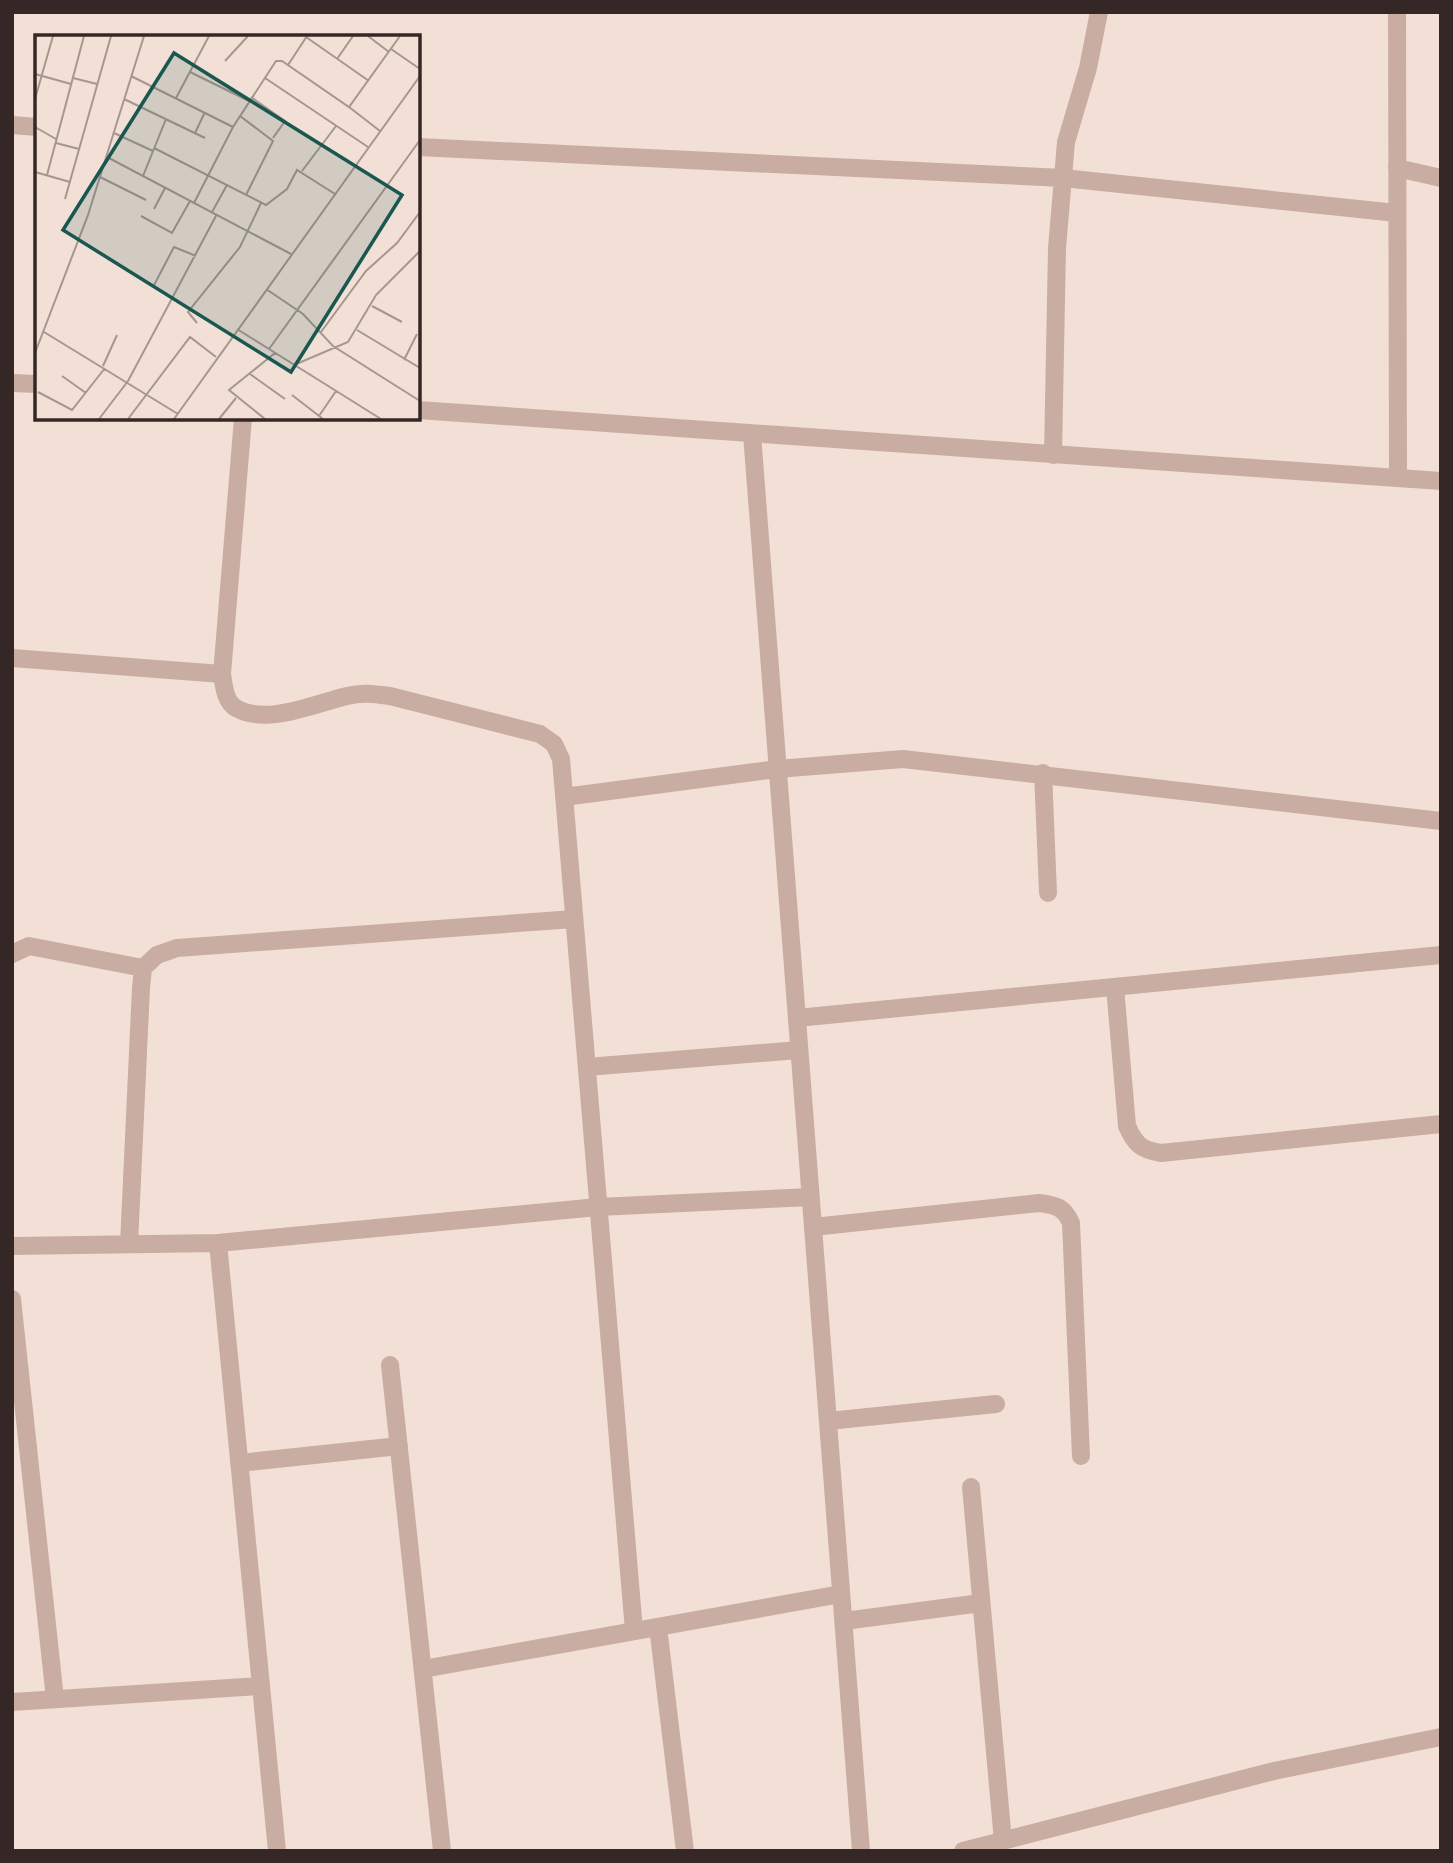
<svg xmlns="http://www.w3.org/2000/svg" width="1453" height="1863" font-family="'Work Sans',sans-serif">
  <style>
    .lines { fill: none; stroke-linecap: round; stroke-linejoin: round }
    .minor { stroke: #caada2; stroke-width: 18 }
    .tertiary { stroke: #caada2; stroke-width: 18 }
    .inset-road { fill: none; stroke: #a6968f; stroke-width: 2 }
    .view { fill: #195750; fill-opacity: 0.15; stroke: #195750; stroke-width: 3.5 }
    .inset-edge { fill: none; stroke: #342725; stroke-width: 3.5 }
  </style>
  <rect width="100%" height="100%" fill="#f2e0d6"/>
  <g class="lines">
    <path class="minor" d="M1397 12 1398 478
      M12 125 37 127
      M418 147 1063 178 1397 213
      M1397 168 1441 178
      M243 418 222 674C224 686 225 702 236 708 267 726 316 703 347 696 362 692 375 694 390 696L540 734 554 744 561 759 634 1631
      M752 434 861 1851
      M1053 455 1057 248 1066 142 1088 68 1099 12
      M12 658 222 674
      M1043 773 1048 893
      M564 797 777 769 903 759 1441 821
      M12 954 29 946 143 968
      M1115 987 1127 1126C1135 1144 1141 1150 1161 1153L1441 1124
      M797 1018 1441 955
      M587 1067 799 1050
      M813 1227 1039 1203C1056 1205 1064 1207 1071 1223L1081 1456
      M218 1243 277 1851
      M129 1244 141 988 143 968 157 955 177 948 574 919
      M12 1246 218 1243 598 1207 811 1197
      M12 1299 55 1699
      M390 1365 442 1851
      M828 1421 996 1404
      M239 1463 399 1446
      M971 1487 1003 1841
      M844 1621 981 1603
      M658 1627 685 1851
      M423 1669 841 1594
      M12 1702 261 1686"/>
    <path class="tertiary" d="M12 383 37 384
      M418 410 1441 481
      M963 1851 1274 1771 1441 1737"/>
  </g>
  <g transform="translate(35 35)">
    <rect width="385" height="385" fill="#f2e0d6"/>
    <path class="inset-road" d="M333 1 354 17M271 2 334 46M356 14 385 34M302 24 318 1M190 26 213 1M253 30 272 1M155 37 214 66M0 39 36 49M96 41 198 92M38 43 62 49M230 43 333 112M216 62 250 86 238 103M141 63 174 1M0 64 18 1M89 64 170 103M314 72 345 96M205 81 238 106 211 160M0 92 21 104M79 98 118 116M160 98 170 77M21 108 44 114M119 113 231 170 252 154 262 135 300 159M72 122 256 219M267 136 301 91M0 137 35 147M12 140 49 1M108 141 131 84M65 142 111 165M30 164 76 1M159 168 198 92 241 26H247L314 72 365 1M119 174 130 153M177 177 192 150M106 181 137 198 155 166M118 252 139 212 161 221M231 254 268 279 298 311 385 366M337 271 367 287M162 288 153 277 205 212 226 168M202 294 346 384M322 295 385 333M9 297 143 379M286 297 331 236 362 208 385 177M234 314 385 105M0 318 53 180 109 1M369 325 382 299M259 330 313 307 341 260 385 216M68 331 82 300M215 339 250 364M27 341 51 358M3 357 37 375 70 333M257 360 288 384M284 381 301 356M64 384 93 346 182 179M93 384 155 302 181 322M139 384 385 41M184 384 201 363M230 384 194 355 240 318"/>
    <path class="view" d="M139 18 367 160 256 337 28 195Z"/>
    <rect width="385" height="385" class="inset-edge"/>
  </g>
  <rect width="1453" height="1863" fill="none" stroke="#342725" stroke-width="28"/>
</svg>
